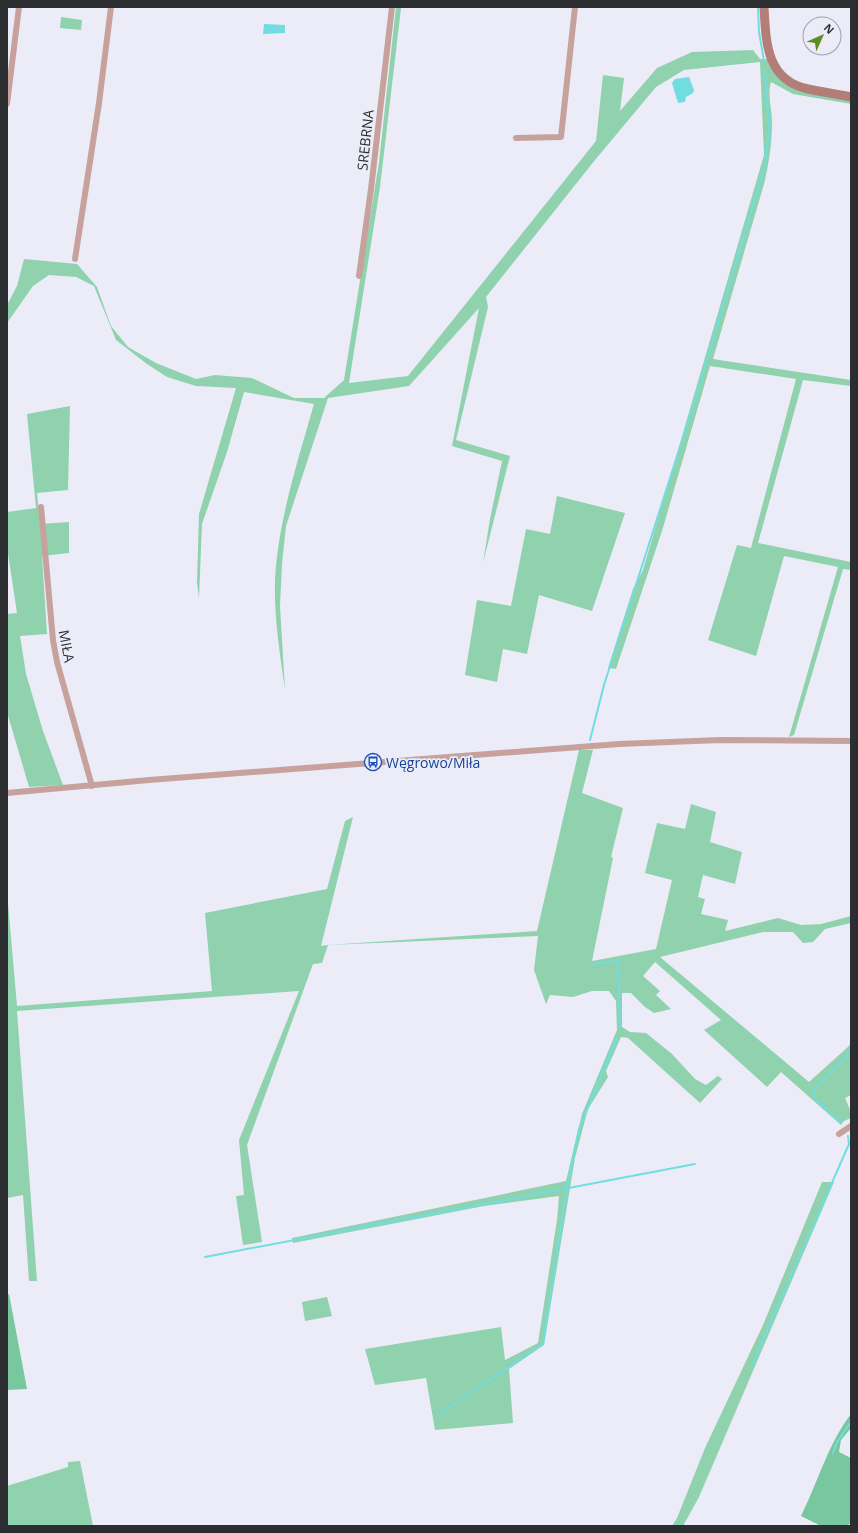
<svg xmlns="http://www.w3.org/2000/svg" width="858" height="1533" font-family="'Open Sans',sans-serif">
  <style>
    .green { fill: #8fd2ad }
    .forest { fill: #79c79e }
    .water { fill: #72dde1 }
    .lines { fill: none; stroke-linecap: round; stroke-linejoin: round }
    .stream { stroke: #72dde1; stroke-width: 2 }
    .street { stroke: #c7a29d; stroke-width: 6 }
    .secondary { stroke: #b27e77; stroke-width: 9 }
    .labels { text-anchor: middle; dominant-baseline: central; stroke-width: 3.5; stroke-linejoin: round; paint-order: stroke }
    .street-label { font-size: 14px; fill: #2c2d31; stroke: #ebecf8 }
    .transit-label { font-size: 14px; fill: #164399; stroke: #ebecf8; text-anchor: start }
  </style>
  <rect width="100%" height="100%" fill="#ebecf8"/>
  <path class="green" d="M396 7 401 8 380 187 349 383 408 376 596 141 603 75 624 78 620 111 657 68 692 52 753 50 760 59H772L780 75 812 88 851 92V104L793 94 771 82C767 95 772 109 772 122 772 143 769 163 764 184L713 359 851 380V386L803 380 758 543 851 562V570L843 569 794 735 789 737 838 567 784 556 756 656 708 640 737 545 751 548 796 379 710 366 662 531 616 669 608 668 633 589 643 570 764 155 760 62 684 70 656 87 595 160 486 297 488 307 456 440 510 456 483 563 490 519 502 461 452 446 479 308 409 386 328 398 286 526 282 564 280 606 285 690C279 647 271 601 277 557 283 506 300 453 314 404L244 392 227 452 202 524 199 598 197 583 199 514 236 388 196 386 167 377 147 364 116 340 94 286 76 277 49 275 33 286 7 323V305L17 286 24 259 77 264 97 287 111 326 128 347 156 363 196 379 215 375 252 378 294 398H324L344 380 379 162Z
    M61 17 82 20 81 30 60 28Z
    M70 406 68 490 37 493 40 524 69 522V553L42 556 47 634 20 636 26 674 43 731 63 785 29 787 7 712V614L17 613 7 547V512L36 508 27 414Z
    M557 496 625 513 592 611 539 595 527 654 503 649 497 682 465 675 477 600 511 606 526 529 550 534Z
    M579 750H593L582 793 623 808 611 857 613 858 592 961 656 949 672 880 645 873 657 823 685 829 691 804 716 812 710 842 742 852 735 884 703 875 698 897 705 899 701 914 728 920 725 931 778 918 801 925 821 924 851 916V923L825 929 813 942 803 943 793 932H763L660 957 809 1082 849 1046 851 1042V1095L845 1098 851 1112V1118L844 1121 841 1125 781 1072 767 1087 704 1030 721 1020 655 962 643 976 660 991 656 995 671 1009 654 1013 645 1007 631 993H622V1027L630 1032 646 1033 672 1054 695 1079 706 1085 718 1076 722 1079 700 1103 628 1038 621 1037 606 1071 608 1077 588 1109 575 1158 544 1345 509 1369 513 1423 435 1430 426 1378 375 1385 365 1349 501 1327 505 1360 538 1343 557 1220 559 1196 484 1206 293 1243 292 1238 566 1181 582 1114 617 1030 616 1001 609 991H592L573 997 550 995 546 1004 534 970 538 936 328 945 322 963 313 964 247 1145 262 1242 243 1245 236 1196 244 1195 239 1140 299 991 17 1011 37 1281H29L23 1195 7 1198V903H8L17 1006 212 991 205 913 327 889 345 821 353 817 321 946 328 945 537 931Z
    M822 1182H834L699 1497 683 1526H672L677 1518 705 1448 763 1325Z
    M327 1297 332 1316 305 1321 302 1302Z
    M80 1461 93 1526H7V1486L68 1467V1462Z"/>
  <path class="forest" d="M9 1294 27 1389 7 1390V1295Z
    M851 1414V1428L841 1440 839 1452 851 1458V1524H849L847 1526H821L801 1516C818 1482 828 1444 851 1414Z"/>
  <path class="water" d="M264 24 285 25V33L263 34Z
    M689 77 694 90 693 93 686 97 685 102 678 103 672 83 675 79Z"/>
  <g class="lines">
    <path class="stream" d="M758 7 759 32 764 61
      M590 740 604 685 694 403 765 165 769 129 765 70
      M594 964 618 961 620 1029
      M840 1121 815 1099 814 1089 851 1052
      M205 1257 695 1164
      M752 1365 849 1144 848 1136
      M438 1415 543 1344 568 1181 579 1129 617 1038
      M833 1453 837 1442 851 1422"/>
    <path class="street" d="M7 104 19 7
      M516 138 561 137 575 7
      M75 259 99 103 111 7
      M359 276 371 189 392 7
      M41 507 53 640 57 662 92 786
      M7 793 149 780 619 744 720 740 851 741
      M839 1134 851 1126"/>
    <path class="secondary" d="M764 7C766 42 766 80 808 89 822 92 837 94 851 97"/>
  </g>
  <defs>
    <g id="bus-ring" transform="scale(0.9)"><circle r="9.5" fill="#ebecf8" stroke="#1a4fb4" stroke-width="1.5"/><path d="M-5-6H5V4H4V6H2V4H-2V6H-4V4H-5ZM-3.5-4V0h7V-4ZM-3.5 1.2v1.5H-2V1.2ZM2 1.2v1.5H3.5V1.2Z" fill="#1a4fb4"/></g>
  </defs>
  <g fill-rule="evenodd">
    <use href="#bus-ring" x="373" y="762"/>
  </g>
  <g class="labels">
    <g class="street-label">
      <text transform="translate(365 140) rotate(-84)">SREBRNA</text>
      <text transform="translate(67 646) rotate(79)">MIŁA</text>
    </g>
    <g class="transit-label">
      <text x="386" y="762">Węgrowo/Miła</text>
    </g>
  </g>
  <rect width="858" height="1533" fill="none" stroke="#2c2d31" stroke-width="16"/>
  <g transform="translate(822 36) rotate(45)"><circle r="19" fill="#ebecf8" stroke="#9fa0a8"/>
  <path d="M0-3L7 15L0 10L-7 15Z" fill="#5f8d20"/>
  <text y="-6" font-size="11" font-weight="bold" text-anchor="middle" fill="#2c2d31">N</text>
  </g>
</svg>
